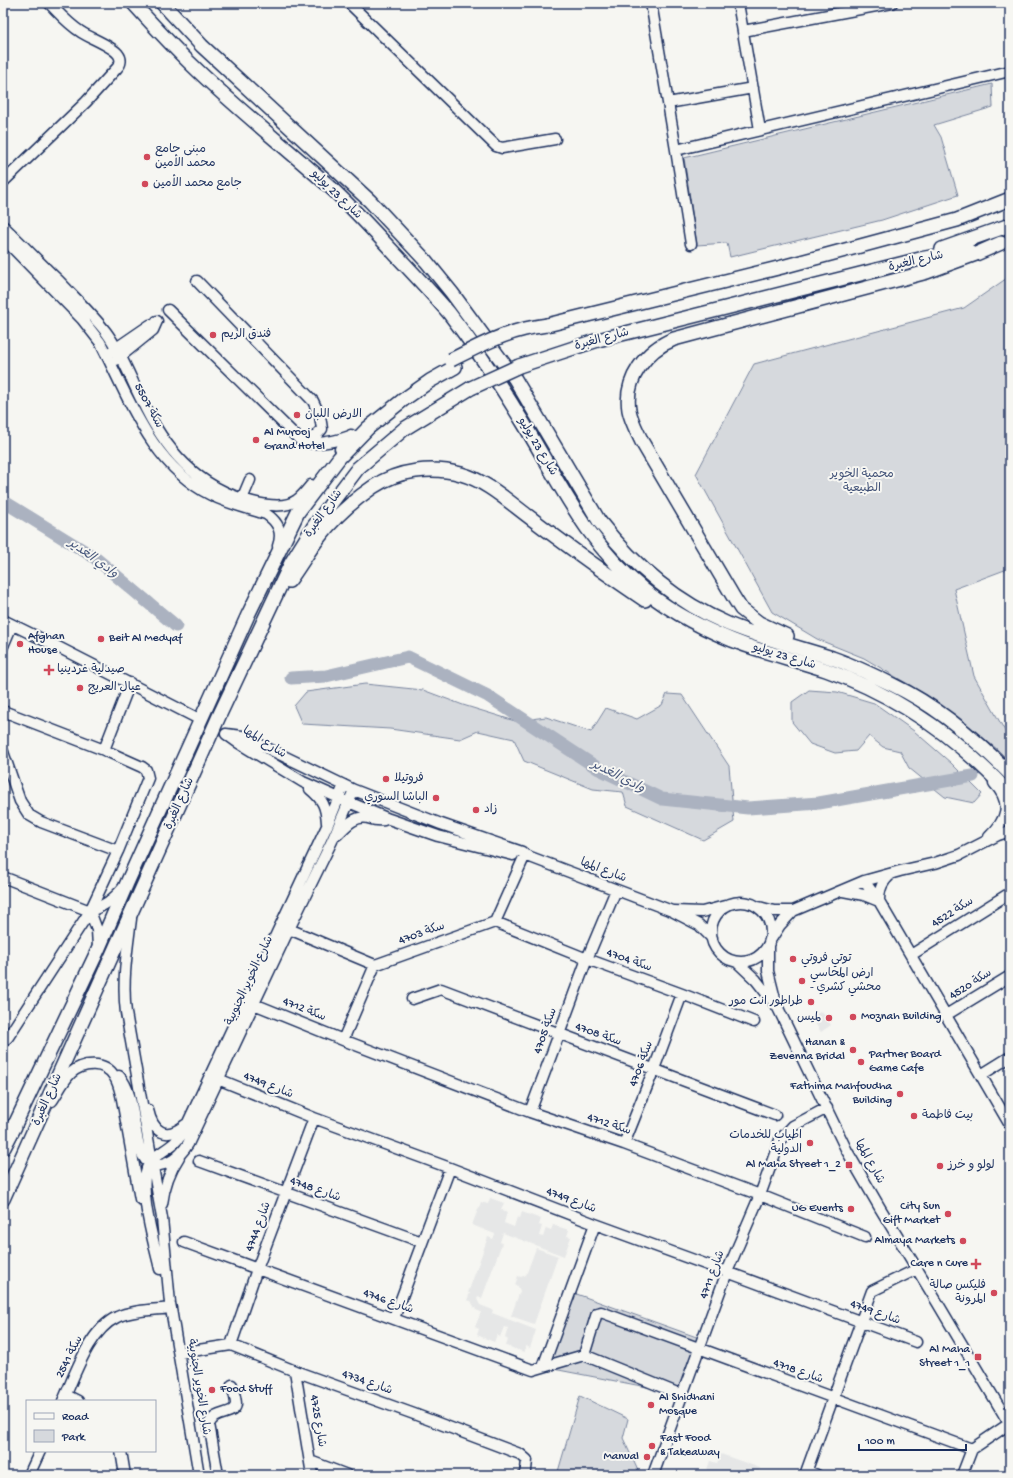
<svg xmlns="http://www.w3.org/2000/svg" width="1013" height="1478" font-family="'Gochi Hand','Playpen Sans Arabic',sans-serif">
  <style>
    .built { fill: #e6e7e7 }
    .green { fill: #d6d9dd; stroke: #78849e }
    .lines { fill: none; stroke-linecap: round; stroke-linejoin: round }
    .river { stroke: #abb2c0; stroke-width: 13 }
    .minor-casing { stroke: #1b2f5e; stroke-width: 13 }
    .major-casing { stroke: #1b2f5e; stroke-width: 16 }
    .highway-casing { stroke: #1b2f5e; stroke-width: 18 }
    .minor { stroke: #f6f6f2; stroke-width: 10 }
    .major { stroke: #f6f6f2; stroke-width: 13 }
    .highway { stroke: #f6f6f2; stroke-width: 15 }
    .major-bridge-casing { stroke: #1b2f5e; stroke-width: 16; stroke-linecap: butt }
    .major-bridge { stroke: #f6f6f2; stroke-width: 13 }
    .poi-dot { fill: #d1495b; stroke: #f6f6f2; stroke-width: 1.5 }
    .labels { text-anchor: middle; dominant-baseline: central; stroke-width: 4; stroke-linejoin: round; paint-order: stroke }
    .poi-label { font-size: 12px; fill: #1b2f5e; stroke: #f6f6f2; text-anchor: start }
    .street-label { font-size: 12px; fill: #1b2f5e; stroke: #f6f6f2 }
    .park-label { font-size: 12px; fill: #405177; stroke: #f6f6f2 }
    .water-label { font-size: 13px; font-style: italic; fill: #46567b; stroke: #f6f6f2 }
  </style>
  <rect width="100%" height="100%" fill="#f6f6f2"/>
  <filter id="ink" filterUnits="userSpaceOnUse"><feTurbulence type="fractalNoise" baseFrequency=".025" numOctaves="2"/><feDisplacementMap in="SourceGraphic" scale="8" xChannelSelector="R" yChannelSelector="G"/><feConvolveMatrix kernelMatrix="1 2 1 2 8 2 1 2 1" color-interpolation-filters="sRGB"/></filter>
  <g filter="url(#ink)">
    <path class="built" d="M822 1011 831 1025 821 1032 811 1017Z
      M490 1198 504 1203 501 1209 507 1212 504 1223 514 1227 517 1217 520 1218 522 1212 541 1219 539 1225 542 1226 539 1236 543 1237 546 1228 551 1230 553 1225 569 1230 567 1236 571 1237 564 1256 503 1233 500 1242 502 1243 482 1298 478 1296 477 1299 480 1305 493 1310 492 1313 536 1330 530 1348 526 1346 524 1352 506 1346 508 1340 505 1338 508 1328 504 1327 500 1337 497 1335 494 1342 477 1335 479 1329 475 1327 481 1312 476 1310 471 1301 467 1300 470 1293H468L488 1237 493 1239 495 1234 472 1225 481 1202 488 1204Z
      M536 1248 558 1256 534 1324 511 1316 520 1291 518 1286 515 1285 518 1276 521 1277 526 1275Z
      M721 1454 760 1468 758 1475H733L718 1470 716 1475H705L710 1461 717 1463Z"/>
    <path class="green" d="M992 84 993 107 934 125 941 137 958 195 882 220 730 257 727 243 697 245 684 158Z
      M1010 276V568L954 589 974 676 1010 740V762L997 749 931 698 864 658 817 639 772 612 696 474 754 364 964 308Z
      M365 684 423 690 463 705 515 721 546 717 591 732 606 708 637 719 662 705 667 694 682 695 729 766 734 822 703 840 627 806 623 792 593 789 524 761 514 739 478 731 460 739 390 729 302 724 294 706 306 692Z
      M809 690 837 692 874 703 914 731 951 763 982 794 974 803 945 797 909 768 900 751 883 747 869 736 856 751 835 753 810 744 792 722V702Z
      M571 1292 702 1339 683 1394 543 1367Z
      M580 1396 628 1419 623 1438 640 1475H557Z"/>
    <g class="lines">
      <path class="river" d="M3 501 94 557 176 626
        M291 678 326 676 408 657 488 696 599 769 662 799 748 808 819 803 973 776"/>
      <g class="minor-casing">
        <path id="minor" d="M349 3 496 146 502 148 555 139
          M651 3 676 150 691 244
          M738 3 760 130
          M743 31 892 3
          M668 103 753 88
          M676 150 1010 71
          M3 182 86 102 117 68C121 64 122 59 118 54 112 46 90 38 81 32 68 24 59 13 49 3
          M3 226C22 244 40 263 59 281 75 298 92 314 106 332 121 352 130 377 141 399 164 449 197 488 253 502 265 505 285 509 297 500 302 496 307 490 311 485
          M3 238 82 319 100 342C129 398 151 465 211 495 229 504 247 508 266 514 278 522 283 532 278 546
          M197 281 313 401 320 416 322 429C317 435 312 439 304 442
          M168 310 302 442C319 445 334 442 350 436
          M112 351 150 325
          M116 360 153 330 157 321
          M340 449 351 435
          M242 499 250 480
          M3 620 56 646 195 717
          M3 646 12 625
          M3 711 104 750 142 767 146 770 148 778 118 851 90 911 8 1037 3 1042
          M226 734 242 736 354 790 441 824 522 852 525 855 672 911 699 925 712 938
          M226 734 237 742 303 782 339 798 389 819 438 836 513 855
          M104 750 130 683
          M3 752 20 801 29 815 41 822 118 851
          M310 789C323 800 326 806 327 823
          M337 835C346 826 355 815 368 818 374 820 378 821 384 820
          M989 837C1007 820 1013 803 994 783
          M3 877 90 911C105 906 113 899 123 888
          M864 881 879 901 1010 1125
          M843 891 864 895 879 901C879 889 882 882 891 874
          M711 932a30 30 0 1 1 60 0a30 30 0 1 1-60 0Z
          M759 907 774 911H793L864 881 900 871 935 863 959 855 998 835 1010 831
          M90 911 97 930 98 947
          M674 911 702 912 725 906
          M131 919C127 951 122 981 126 1013L162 1218 170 1303 199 1475
          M495 922 587 959 682 994 754 1022
          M289 929 375 965 495 922 525 855
          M771 939 780 925 793 911
          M768 946V971L776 1003
          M911 955 1010 893
          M737 962 756 980 778 1008 847 1151 880 1208 937 1302 1010 1425
          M412 999 441 989 775 1115
          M254 1004 343 1040 530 1112 624 1144 760 1195 865 1237
          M946 1015 1010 976
          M343 1040 375 965
          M981 1075 1010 1057
          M119 1076C140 1098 129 1155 153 1166
          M218 1079 314 1118 450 1168 595 1224 727 1272 916 1342
          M52 1101C58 1092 63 1081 71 1073 83 1062 105 1061 114 1076 119 1083 120 1091 122 1099L140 1199
          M148 1110C153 1132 166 1141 185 1125
          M530 1112 587 959 616 890
          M624 1144 654 1069 682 994
          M199 1161 422 1242
          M153 1166C169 1165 179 1158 188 1144L289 929 332 841 354 790
          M162 1204C164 1187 169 1172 179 1157
          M184 1242 533 1370 584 1355
          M160 1269C155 1246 136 1185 149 1164 157 1151 174 1149 184 1131L327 826 344 785
          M394 1318 450 1168
          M231 1345 257 1269 314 1118
          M179 1353 231 1345 295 1371 414 1414 520 1454 527 1460 526 1470 524 1475
          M543 1367 595 1224
          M295 1371 312 1475
          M66 1395 78 1401
          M682 1395 584 1355 597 1313 601 1312 972 1449
          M63 1401C75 1375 89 1330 117 1317 131 1310 155 1310 171 1308
          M121 1451 125 1475
          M310 1461 347 1475
          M807 1471 817 1475
          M29 1475 40 1451
          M218 1475 209 1424C215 1410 235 1416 236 1404 236 1398 233 1391 232 1385
          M653 1475 727 1272 760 1195 780 1140 793 1126 827 1108
          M805 1475 872 1291 917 1269
          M962 1475 972 1449 1009 1424"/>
      </g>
      <g class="major-casing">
        <path id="major" d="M133 3C152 24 171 45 192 65 235 107 283 145 328 185 352 207 374 231 396 255 414 274 432 293 449 313 476 348 501 386 524 424 560 484 588 545 644 590 673 613 709 632 745 645 771 654 799 661 826 670 897 695 959 739 1010 794
          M162 3 202 46 370 201 426 261 452 293 515 379 599 521C634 566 676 602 728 624 762 638 797 647 832 658 852 665 873 675 893 685 937 706 976 739 1010 774
          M942 249 1010 225
          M547 325 782 267 957 220 1010 199
          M519 366 598 340 920 259 968 250
          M289 581C300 566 309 550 320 536 334 518 354 500 373 487 398 470 432 466 461 474 487 481 510 503 532 519 569 547 606 574 645 600
          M787 636 759 623 741 609 734 598 642 442C637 431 631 421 629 410 624 379 646 350 674 339L927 272 976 254 1001 243
          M10 1135 98 950 127 883 248 615 298 512 339 458 368 428 403 400 430 381 455 367
          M3 1199 220 714 291 563 314 526 358 468 404 429 471 388"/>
      </g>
      <g class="highway-casing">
        <path id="highway" d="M3 1147 14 1126"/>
      </g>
      <use href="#minor" class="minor"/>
      <use href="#major" class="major"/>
      <use href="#highway" class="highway"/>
      <g class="major-bridge-casing">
        <path id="major-bridge" d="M451 360C475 348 499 335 525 329 532 327 540 326 547 325
          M471 388 519 366"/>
      </g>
      <use href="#major-bridge" class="major-bridge"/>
    </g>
  </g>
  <g class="poi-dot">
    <circle cx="147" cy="157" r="4"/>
    <circle cx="145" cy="184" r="4"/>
    <circle cx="213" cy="335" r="4"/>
    <circle cx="297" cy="415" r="4"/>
    <circle cx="256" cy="440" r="4"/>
    <circle cx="101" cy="639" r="4"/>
    <circle cx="20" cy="644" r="4"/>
    <path d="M47 664h4v4h4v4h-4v4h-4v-4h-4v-4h4z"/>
    <circle cx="80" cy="688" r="4"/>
    <circle cx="386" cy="779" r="4"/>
    <circle cx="436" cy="798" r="4"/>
    <circle cx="476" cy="810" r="4"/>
    <circle cx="793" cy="959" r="4"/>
    <circle cx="802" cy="981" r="4"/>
    <circle cx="811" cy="1002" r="4"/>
    <circle cx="853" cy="1017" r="4"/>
    <circle cx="829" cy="1018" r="4"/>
    <circle cx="853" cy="1050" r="4"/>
    <circle cx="861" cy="1062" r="4"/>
    <circle cx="900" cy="1094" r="4"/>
    <circle cx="914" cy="1116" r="4"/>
    <circle cx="810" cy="1143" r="4"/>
    <rect x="845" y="1161" width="8" height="8" rx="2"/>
    <circle cx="940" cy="1166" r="4"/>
    <circle cx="851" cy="1209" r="4"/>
    <circle cx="948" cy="1214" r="4"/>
    <circle cx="963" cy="1241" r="4"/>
    <path d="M974 1258h4v4h4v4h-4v4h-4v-4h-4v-4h4z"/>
    <circle cx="994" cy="1293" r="4"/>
    <rect x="974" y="1353" width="8" height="8" rx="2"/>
    <circle cx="212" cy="1390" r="4"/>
    <circle cx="651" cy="1405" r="4"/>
    <circle cx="652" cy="1446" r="4"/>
    <circle cx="647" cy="1457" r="4"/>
  </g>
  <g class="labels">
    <g class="poi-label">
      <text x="155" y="150">مبنى جامع<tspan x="155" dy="14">محمد الأمين</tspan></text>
      <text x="153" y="184">جامع محمد الأمين</text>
      <text x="221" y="335">فندق الريم</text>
      <text x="305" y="415">الارض اللبان</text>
      <text x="264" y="433">Al Murooj<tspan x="264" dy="14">Grand Hotel</tspan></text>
      <text x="28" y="637">Afghan<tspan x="28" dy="14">House</tspan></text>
      <text x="109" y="639">Beit Al Medyaf</text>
      <text x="57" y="670">صيدلية غردينيا</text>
      <text x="88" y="688">عيال العريج</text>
      <text x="394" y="779">فروتيلا</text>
      <text x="428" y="798" text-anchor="end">الباشا السوري</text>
      <text x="484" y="810">زاد</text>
      <text x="801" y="959">توتي فروتي</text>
      <text x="810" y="974">ارض المحاسي<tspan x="810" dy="14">- محشي كشري</tspan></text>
      <text x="803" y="1002" text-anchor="end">طراطور انت مور</text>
      <text x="861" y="1017">Moznah Building</text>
      <text x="821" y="1018" text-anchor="end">لميس</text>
      <text x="845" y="1043" text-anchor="end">Hanan &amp;<tspan x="845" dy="14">Zevenna Bridal</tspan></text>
      <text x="869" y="1055">Partner Board<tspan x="869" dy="14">Game Cafe</tspan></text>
      <text x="892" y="1087" text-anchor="end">Fathima Mahfoudha<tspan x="892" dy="14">Building</tspan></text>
      <text x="922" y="1116">بيت فاطمة</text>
      <text x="802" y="1136" text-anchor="end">اطياب للخدمات<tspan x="802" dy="14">الدولية</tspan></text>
      <text x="841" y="1165" text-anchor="end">Al Maha Street 1_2</text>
      <text x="948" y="1166">لولو و خرز</text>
      <text x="940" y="1207" text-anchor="end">City Sun<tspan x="940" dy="14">Gift Market</tspan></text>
      <text x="843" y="1209" text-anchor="end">UG Events</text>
      <text x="955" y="1241" text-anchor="end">Almaya Markets</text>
      <text x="968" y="1264" text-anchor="end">Care n Cure</text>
      <text x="986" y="1286" text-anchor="end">فليكس صالة<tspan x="986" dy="14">المرونة</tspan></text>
      <text x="970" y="1350" text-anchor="end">Al Maha<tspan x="970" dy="14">Street 1_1</tspan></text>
      <text x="220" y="1390">Food Stuff</text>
      <text x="659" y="1398">Al Shidhani<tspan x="659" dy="14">Mosque</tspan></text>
      <text x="660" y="1439">Fast Food<tspan x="660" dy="14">&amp; Takeaway</tspan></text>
      <text x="639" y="1457" text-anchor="end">Manual</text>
    </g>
    <g class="street-label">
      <text transform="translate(336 195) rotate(44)">شارع 23 يوليو</text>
      <text transform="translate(916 262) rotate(-13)">شارع الغبرة</text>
      <text transform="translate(602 340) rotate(-15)">شارع الغبرة</text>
      <text transform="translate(148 406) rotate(62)">سكة 5507</text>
      <text transform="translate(537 447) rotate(59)">شارع 23 يوليو</text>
      <text transform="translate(324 514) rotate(-54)">شارع الغبرة</text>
      <text transform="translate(784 657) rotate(17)">شارع 23 يوليو</text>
      <text transform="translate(264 743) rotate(32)">شارع المها</text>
      <text transform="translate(180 804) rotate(-66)">شارع الغبرة</text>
      <text transform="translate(603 871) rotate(21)">شارع المها</text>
      <text transform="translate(953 913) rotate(-32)">سكة 4522</text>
      <text transform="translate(422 934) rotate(-19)">4703 سكة</text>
      <text transform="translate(629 961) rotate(20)">سكة 4704</text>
      <text transform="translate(250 981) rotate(-65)">شارع الخوير الجنوبية</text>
      <text transform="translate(971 985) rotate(-32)">سكة 4520</text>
      <text transform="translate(304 1010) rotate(22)">سكة 4712</text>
      <text transform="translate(546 1031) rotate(-70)">4705 سكة</text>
      <text transform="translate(598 1035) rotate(20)">سكة 4708</text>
      <text transform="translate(642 1064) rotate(-69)">4706 سكة</text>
      <text transform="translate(268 1086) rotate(22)">4749 شارع</text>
      <text transform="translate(48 1100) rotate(-66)">شارع الغبرة</text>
      <text transform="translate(609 1125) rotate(19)">سكة 4712</text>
      <text transform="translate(869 1162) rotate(61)">شارع المها</text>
      <text transform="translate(315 1190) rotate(20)">4748 شارع</text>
      <text transform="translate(571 1201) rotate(21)">4749 شارع</text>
      <text transform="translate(259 1227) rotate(-69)">4744 شارع</text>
      <text transform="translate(713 1275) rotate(-69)">4711 شارع</text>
      <text transform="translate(388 1302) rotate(20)">4746 شارع</text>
      <text transform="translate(875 1313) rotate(20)">4749 شارع</text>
      <text transform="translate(70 1357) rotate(-63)">سكة 2541</text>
      <text transform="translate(798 1372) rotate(20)">4718 شارع</text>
      <text transform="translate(367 1383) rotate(20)">4734 شارع</text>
      <text transform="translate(198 1387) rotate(81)">شارع الخوير الجنوبية</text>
      <text transform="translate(317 1421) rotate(81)">4725 شارع</text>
    </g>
    <g class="park-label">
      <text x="862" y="475">محمية الخوير<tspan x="862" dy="14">الطبيعية</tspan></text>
    </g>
    <g class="water-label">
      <text transform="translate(93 559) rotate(36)">وادي الغدير</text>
      <text transform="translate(618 777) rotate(27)">وادي الغدير</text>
    </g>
  </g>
  <rect width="1013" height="1478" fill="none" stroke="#f6f6f2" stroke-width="16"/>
  <rect x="8" y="8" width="997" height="1462" fill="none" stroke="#1b2f5e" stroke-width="1.5" filter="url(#ink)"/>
  <rect x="26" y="1400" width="130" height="52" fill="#f6f6f2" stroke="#9ea6b7"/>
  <rect x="34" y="1413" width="20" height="6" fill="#f6f6f2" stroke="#9ea6b7"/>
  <text x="62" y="1420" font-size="12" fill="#1b2f5e">Road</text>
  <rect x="34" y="1430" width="20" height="12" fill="#d6d9dd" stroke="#9ea6b7"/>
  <text x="62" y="1440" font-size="12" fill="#1b2f5e">Park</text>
  <path d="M859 1444v6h107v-6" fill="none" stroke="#1b2f5e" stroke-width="2"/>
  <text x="865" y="1444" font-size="12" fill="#1b2f5e" stroke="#f6f6f2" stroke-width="3" paint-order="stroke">100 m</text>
</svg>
